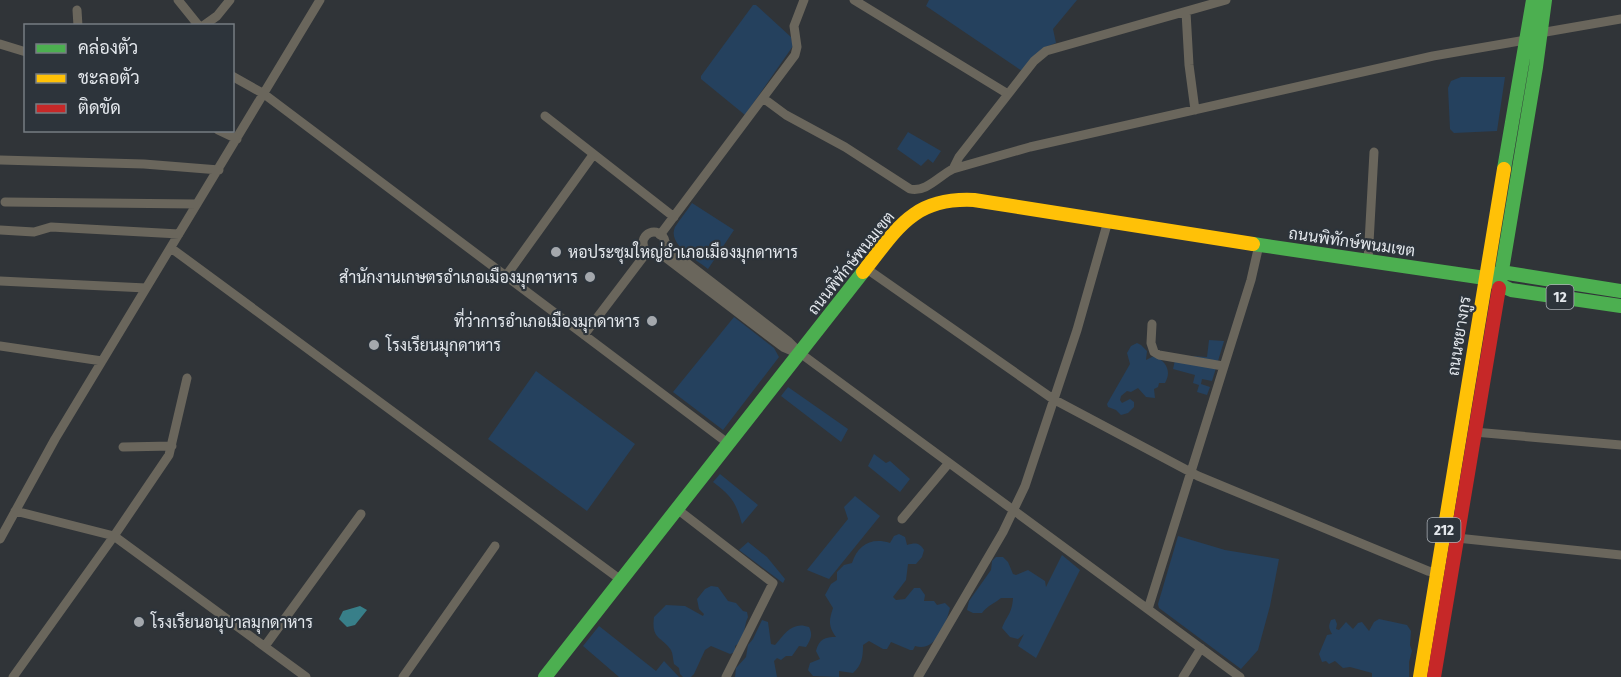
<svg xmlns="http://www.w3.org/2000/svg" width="1621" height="677" font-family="'Fira Sans Condensed',Sarabun,sans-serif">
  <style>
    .green { fill: #25415e }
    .water { fill: #387f89 }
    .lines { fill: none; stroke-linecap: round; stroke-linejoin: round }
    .street { stroke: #6a665c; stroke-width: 9 }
    .fast { stroke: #4caf50; stroke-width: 14 }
    .slow { stroke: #ffc107; stroke-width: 14 }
    .jam { stroke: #c62828; stroke-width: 14 }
    .poi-dot { fill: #a4a8ad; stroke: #2d343b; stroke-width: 2 }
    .labels { text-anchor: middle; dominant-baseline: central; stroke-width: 4.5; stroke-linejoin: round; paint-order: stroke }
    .shield { fill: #2d343b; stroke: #acb1b7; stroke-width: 1.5 }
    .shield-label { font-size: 15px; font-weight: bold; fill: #e3e7ec }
    .street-label { font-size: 16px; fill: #e3e7ec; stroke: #2d343b }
    .poi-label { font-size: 16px; fill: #e3e7ec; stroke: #2d343b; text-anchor: start }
  </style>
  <rect width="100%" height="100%" fill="#303438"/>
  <path class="green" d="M929 0H1077L1053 29 1056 43 1043 48 1022 71 926 6Z
    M753 5H756L791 37 793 46 745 115 701 79V76Z
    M1461 77H1505L1497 131 1454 133 1450 129 1448 88 1451 81Z
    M908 132 941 151 933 163 928 159 921 166 897 149Z
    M692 203 734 230 708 269C697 260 667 245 675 227 680 219 687 211 692 203Z
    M734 317 774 348 779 357 723 430 673 392Z
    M1209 340 1224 341 1218 361 1190 356 1207 357Z
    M1137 343 1141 345 1147 351 1146 360 1154 356C1166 361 1172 371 1165 383H1159L1158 387 1154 389 1155 398 1146 397 1138 388 1131 392 1127 391 1121 396 1120 400 1122 403 1130 399 1134 402V407L1128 413 1121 415 1116 410 1108 407 1107 404 1130 364 1127 353 1131 346Z
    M1175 360 1216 368 1212 381 1202 379 1201 384 1210 387 1207 395 1197 392 1199 385 1193 383 1195 375 1173 369Z
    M536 371 635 444 587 511 488 439Z
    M788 387 848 429 841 442 781 396Z
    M874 454 886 463 890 461 910 479 900 492 868 466Z
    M720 474 758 505 742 524C736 503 732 496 713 482Z
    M855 496 880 516 829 579 807 570 848 519 844 507Z
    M899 534 905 537 907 545C915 543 919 542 924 550L922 557 916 564H908L906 580 893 597 896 600 905 599 914 588H920L925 595 924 601H934L937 605 945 603 950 608C946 624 935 653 915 646L913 650H910L891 642 887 649H883L869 641 863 645C863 657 862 665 853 673L839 671V677L813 676 808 670 810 663 820 659 816 651C819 639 825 637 836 637 828 626 829 620 833 608L825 595 831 584 837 580V572L844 565 852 563C858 545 871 537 890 543L894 536Z
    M1178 536 1225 550 1279 559 1270 606 1258 650 1241 669 1159 608 1158 604Z
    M748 542 767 557 785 579 783 583 739 550Z
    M1062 555 1080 570 1036 658 1018 646 1024 634 1018 639 1010 637 1002 628C1007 615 1012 614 1013 598H1001C994 604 988 605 982 613H973L967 610 969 601 991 570 992 561 996 557H1003L1008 562 1013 574 1016 575 1028 570 1045 581 1046 587Z
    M711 586 718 587 728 601 736 603 743 611 747 612 748 617C743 627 746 640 735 646V652L730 654 711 646 705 650 694 674 691 677H683L680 674 679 668 674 664C673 660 673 654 671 650 662 636 651 640 654 617L666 605 685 606 703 616 704 614 699 609 697 599 705 589Z
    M1335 619 1337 624 1336 629 1339 630 1346 622 1353 629 1358 623 1362 622 1369 631 1374 622 1379 619 1407 625 1411 631 1410 645 1412 651 1409 662V677H1372V673L1350 667 1343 668 1335 661 1329 664 1326 661 1322 662 1319 654 1327 635 1332 634C1329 628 1328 627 1331 620Z
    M762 620 768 622 771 644 775 645C785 633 793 621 809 627 813 635 811 639 806 647L799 646 792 656H786L781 660 777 658 774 661 777 677H735L736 668 746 657 748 645 753 639Z
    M599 626 656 671 664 661 679 677H619L583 646Z"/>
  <path class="water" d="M360 606 367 610 355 625 347 627 339 619 343 611Z"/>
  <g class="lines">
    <path class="street" d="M178 0 199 26
      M854 0 1008 94
      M77 10 78 26
      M1186 12 1189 65 1195 110
      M203 26 217 16 230 0
      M1540 33 1621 19
      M0 44 26 52
      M232 76 264 94 729 444
      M763 98 786 115 845 147 910 189C926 193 940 175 953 169L1030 147 1433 56 1526 40
      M545 116 674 217
      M218 130 237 139
      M0 160 144 164 219 170
      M953 169 959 157 1034 61 1046 51 1226 0
      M5 202 197 204
      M0 230 34 232 51 227 179 234
      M643 243a11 11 0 1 1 22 0a11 11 0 1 1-22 0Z
      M660 235 795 55 797 47 794 26 804 0
      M664 241 674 253 788 341 800 353 1240 677
      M171 248 621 580
      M654 254 666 258 783 347 797 353
      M1368 261 1374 152
      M867 269 1053 399 1198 476 1428 571 1437 573
      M506 276 593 155
      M0 281 146 288
      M1152 324 1151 343 1154 352 1159 355 1223 366
      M584 335 647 252
      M0 346 102 361
      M1474 432 1621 445
      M123 447 172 446
      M677 509 773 583 726 677
      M15 511 114 536 306 677
      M902 519 948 464
      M1457 538 1621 555
      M0 539 55 439 320 0
      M1148 609 1251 280 1259 245
      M265 646 361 514
      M13 677 114 536 169 455 187 378
      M403 677 495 546
      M918 677 1003 532 1025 486 1077 330 1108 221
      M1183 677 1201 648"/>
    <path class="fast" d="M1504 169 1533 0
      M1253 244 1485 278 1511 290 1621 306
      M1494 275 1501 272 1621 291
      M1499 288 1536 67 1545 0
      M545 677 863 272"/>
    <path class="slow" d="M863 272C897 229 913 197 974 200L1253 244
      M1420 677 1504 169"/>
    <path class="jam" d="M1434 677 1499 288"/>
  </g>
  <g class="poi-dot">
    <circle cx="556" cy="252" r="6"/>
    <circle cx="590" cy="277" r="6"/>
    <circle cx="652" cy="321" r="6"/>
    <circle cx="374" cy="345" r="6"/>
    <circle cx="139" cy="622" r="6"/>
  </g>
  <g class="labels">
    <g class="shield">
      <rect x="1546.5" y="285" width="27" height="24" rx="4.5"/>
      <rect x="1427.5" y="518" width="33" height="24" rx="4.5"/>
    </g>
    <g class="shield-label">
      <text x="1560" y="297">12</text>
      <text x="1444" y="530">212</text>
    </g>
    <g class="street-label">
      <text transform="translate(1352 242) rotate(8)">ถนนพิทักษ์พนมเขต</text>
      <text transform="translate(851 263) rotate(-51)">ถนนพิทักษ์พนมเขต</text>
      <text transform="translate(1459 336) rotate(-81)">ถนนชยางกูร</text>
    </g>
    <g class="poi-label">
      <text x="568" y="252">หอประชุมใหญ่อำเภอเมืองมุกดาหาร</text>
      <text x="578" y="277" text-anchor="end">สำนักงานเกษตรอำเภอเมืองมุกดาหาร</text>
      <text x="640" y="321" text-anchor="end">ที่ว่าการอำเภอเมืองมุกดาหาร</text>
      <text x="386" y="345">โรงเรียนมุกดาหาร</text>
      <text x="151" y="622">โรงเรียนอนุบาลมุกดาหาร</text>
    </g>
  </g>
  <rect x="24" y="24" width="210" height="108" fill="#2d343b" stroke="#767c82" stroke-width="1.5"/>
  <rect x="36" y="44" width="30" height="9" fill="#4caf50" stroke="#767c82" stroke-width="1.5"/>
  <text x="78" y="54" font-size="18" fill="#e3e7ec">คล่องตัว</text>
  <rect x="36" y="74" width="30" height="9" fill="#ffc107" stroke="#767c82" stroke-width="1.5"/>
  <text x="78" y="84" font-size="18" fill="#e3e7ec">ชะลอตัว</text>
  <rect x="36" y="104" width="30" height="9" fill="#c62828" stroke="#767c82" stroke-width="1.5"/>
  <text x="78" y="114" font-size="18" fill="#e3e7ec">ติดขัด</text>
</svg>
